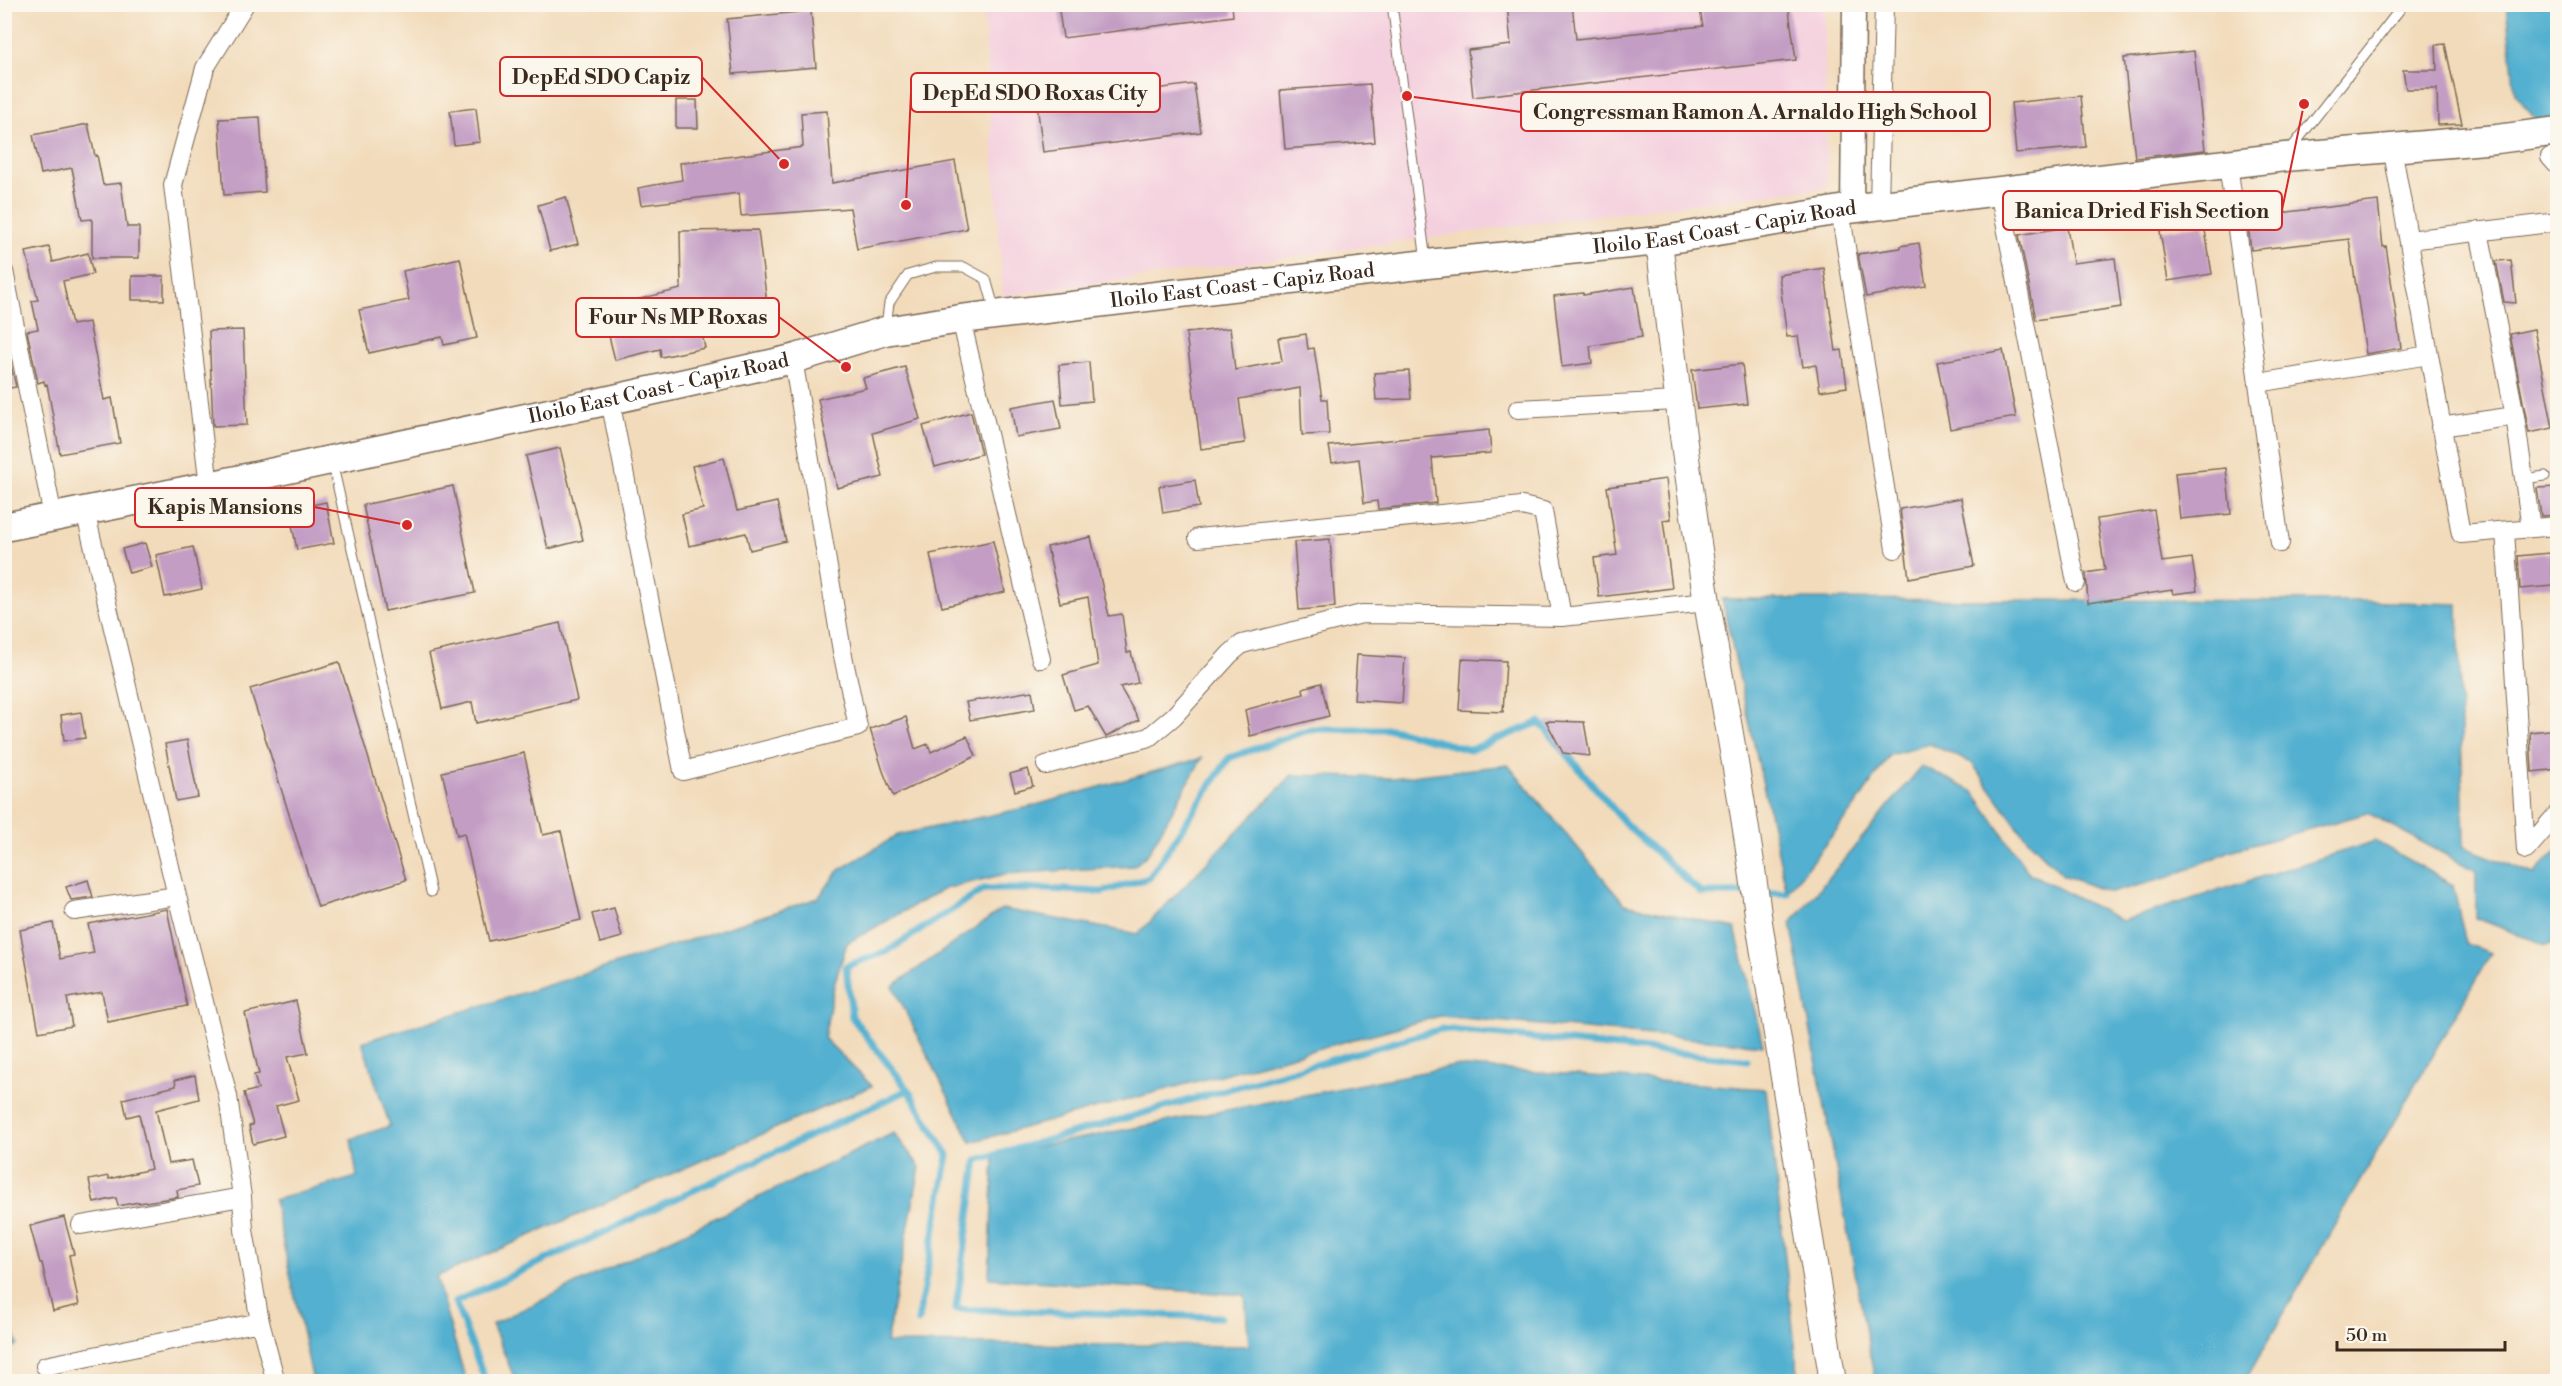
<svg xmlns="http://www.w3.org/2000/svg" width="2562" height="1386" font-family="'Libre Bodoni',serif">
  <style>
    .built { fill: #f4cfde }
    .water { fill: #52b0d0; stroke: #466d77; stroke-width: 1.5 }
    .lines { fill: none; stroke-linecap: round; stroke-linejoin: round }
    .stream { stroke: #52b0d0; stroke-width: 7 }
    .building { fill: #c39dc4 }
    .service-casing { stroke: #7b6855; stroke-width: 11 }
    .minor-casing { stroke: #7b6855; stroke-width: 20 }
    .tertiary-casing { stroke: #7b6855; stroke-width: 25 }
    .secondary-casing { stroke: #7b6855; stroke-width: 28 }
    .primary-casing { stroke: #7b6855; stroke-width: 31 }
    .service { stroke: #fff; stroke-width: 9 }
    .minor { stroke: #fff; stroke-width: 18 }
    .tertiary { stroke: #fff; stroke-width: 22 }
    .secondary { stroke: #fff; stroke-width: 26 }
    .primary { stroke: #fff; stroke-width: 28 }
    .labels { text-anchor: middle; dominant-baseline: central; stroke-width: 4.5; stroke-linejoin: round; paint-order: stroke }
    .street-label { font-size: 20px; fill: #3b2a1e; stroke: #fbf7ec }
    .leader { fill: none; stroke: #d62828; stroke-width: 2 }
    .callout-dot { fill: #d62828; stroke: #fbf7ec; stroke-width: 2 }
    .callout { fill: #fbf7ec; stroke: #d62828; stroke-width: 2 }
    .callout-label { font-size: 21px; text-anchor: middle; font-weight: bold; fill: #3b2a1e }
  </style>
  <rect width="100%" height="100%" fill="#fbf7ec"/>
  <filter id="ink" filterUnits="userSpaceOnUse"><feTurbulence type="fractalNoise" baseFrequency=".0167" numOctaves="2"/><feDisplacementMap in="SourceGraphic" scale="12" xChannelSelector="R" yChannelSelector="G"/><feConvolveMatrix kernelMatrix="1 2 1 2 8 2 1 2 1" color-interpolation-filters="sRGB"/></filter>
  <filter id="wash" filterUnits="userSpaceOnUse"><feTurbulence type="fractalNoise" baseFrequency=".008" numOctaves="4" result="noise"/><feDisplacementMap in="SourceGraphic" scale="24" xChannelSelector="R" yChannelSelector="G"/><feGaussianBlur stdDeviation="1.35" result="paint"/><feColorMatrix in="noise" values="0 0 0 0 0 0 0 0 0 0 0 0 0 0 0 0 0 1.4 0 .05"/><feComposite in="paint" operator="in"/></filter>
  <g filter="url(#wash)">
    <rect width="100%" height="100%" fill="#f2dbbb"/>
    <path class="built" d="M983 5H1824L1827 187 1530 224 1003 296Z"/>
    <path class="water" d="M2506 5H2557V146L2515 94Z
      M1722 599 2360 601 2458 604 2464 847 2534 874 2557 850V942L2546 945 2476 918V871L2368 813 2230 851 2170 877 2110 893 2063 875 2022 833 1972 763 1930 744 1890 755 1853 809 1787 893Z
      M1202 758 1148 854 1134 866 1005 874 944 889 847 943 834 985 824 1038 872 1086 436 1277 466 1381H313L274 1200 357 1177 351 1139 390 1126 362 1042 598 970 818 898 839 870 898 835 1029 807Z
      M1508 765 1625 904 1735 928 1763 1045 1440 1016 971 1142 893 986 1002 909 1138 934 1292 775 1392 778Z
      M1922 766 1974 792 2029 873 2122 921 2375 841 2453 885 2466 944 2491 953 2245 1381H1875L1791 923Z
      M1455 1066 1766 1089 1799 1381 516 1382 492 1324 894 1133 920 1167 886 1343 1249 1346 1245 1295 989 1278 994 1155Z
      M4 1290 7 1292 5 1303 18 1345 5 1351Z"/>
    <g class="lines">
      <path class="stream" d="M908 1090 948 1155 918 1321
        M1220 1317 956 1309 977 1160 1441 1029 1747 1060
        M486 1382 455 1302 908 1090 852 1017 846 966 886 952 984 889H1047L1102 892 1149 878 1229 758 1311 729H1392L1470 750 1540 722 1625 823 1701 893H1787"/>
    </g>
    <g id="blocks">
      <path class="building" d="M1058 4H1232L1233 16 1063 38Z
        M1507 4H1572L1576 39 1703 26 1699 4H1788L1796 60 1473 97 1468 50 1511 45Z
        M811 11 816 67 733 74 727 19Z
        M2445 44 2454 87 2462 124 2438 125 2437 89H2406L2403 70H2437L2436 45Z
        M2194 51 2205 150 2135 158 2124 58Z
        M1194 84 1201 132 1043 152 1037 104Z
        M1370 84 1375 142 1285 149 1280 90Z
        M2081 96 2086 147 2016 153 2011 103Z
        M676 100H697L698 128H676Z
        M476 108 480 142 454 145 450 111Z
        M827 111 832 183 955 161 967 229 857 249 850 208 741 216 739 193 641 205 638 188 682 180 680 163 803 147 801 113Z
        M260 117 265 192 224 195 219 119Z
        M88 124 95 156 97 155 103 185 121 183 127 227H139V258H92V219L82 220 72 168 41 174 33 135Z
        M566 197 578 244 550 251 538 205Z
        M2378 201 2383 247 2386 246 2401 348 2366 354 2349 239 2251 250 2247 217Z
        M2204 224 2212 274 2168 281 2160 231Z
        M2067 227 2073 263 2115 258 2121 307 2036 320 2019 235Z
        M758 230 768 312 699 320 705 348 661 357 660 349 615 360 602 308 681 289 680 231Z
        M1919 243 1926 286 1866 297 1858 254 1900 248V246Z
        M49 247 53 262 88 253 93 274 63 281 72 325 89 322 104 400 112 398 120 443 60 454 47 384 45 385 44 381 38 383 27 331 38 329 32 301 38 300 26 252Z
        M460 258 477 338 444 345 442 337 369 353 359 310 409 300 403 271Z
        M2511 260 2516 303 2504 302 2496 261Z
        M1824 268 1836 351 1842 350 1847 387 1820 391 1816 365 1803 367 1798 336 1787 337 1779 275Z
        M132 276H164V300H132Z
        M1634 287 1642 337 1590 346 1592 363 1562 367 1554 296 1583 293V295Z
        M1230 328 1235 370 1282 361 1278 338 1306 334 1308 349 1314 348 1322 399H1327L1329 434 1302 435 1300 388 1239 399 1245 443 1201 449 1186 333Z
        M2534 329 2553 428 2529 433 2510 334Z
        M243 330 247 425 213 426 209 331Z
        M4 335 16 387 4 389Z
        M2003 350 2016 417 1950 429 1937 362Z
        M1089 362 1092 401 1062 404 1059 365Z
        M1742 364 1747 404 1697 409 1692 370Z
        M905 367 920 419 873 433 883 477 837 488 818 399 866 388 863 378Z
        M1409 371 1411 399 1376 400 1374 373Z
        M1055 399 1061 429 1016 437 1011 407Z
        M971 412 981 454 935 467 923 426Z
        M1489 430 1491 453 1432 458 1436 503 1378 509 1377 501 1364 503 1359 459 1332 463 1329 446Z
        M560 448 583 540 548 549 526 456Z
        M724 458 737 511 777 502 786 541 750 550 746 533 689 546 682 514 703 509 692 466Z
        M2226 468 2231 514 2180 519 2175 473Z
        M1666 479 1671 519 1663 520 1672 588 1599 597 1594 558 1617 555 1607 487Z
        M1195 480 1199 507 1163 513 1159 486Z
        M453 486 475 593 385 611 363 505Z
        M2558 487V515L2541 516 2537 488Z
        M1961 498 1974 566 1909 578 1900 509Z
        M326 502 334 543 297 550 289 510Z
        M2154 510 2162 562 2192 558 2197 591 2173 594 2172 590 2088 603 2086 573 2105 570 2097 519Z
        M1091 537 1109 616 1122 614 1127 653 1131 652 1138 683 1120 687 1139 720 1106 737 1088 706 1074 710 1063 675 1098 665 1088 597 1060 603 1047 547Z
        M1330 539 1335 607 1299 610 1294 542Z
        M993 541 1005 592 942 607 930 554Z
        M145 543 152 567 129 573 122 549Z
        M193 547 202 589 165 597 156 555Z
        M2550 553 2553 586 2520 589 2518 556Z
        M560 623 577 700 476 723 472 702 442 709 429 653Z
        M1357 655 1405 658 1402 703 1354 700Z
        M1462 659 1506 661 1503 712 1459 710Z
        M339 662 406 880 318 907 250 689Z
        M1321 683 1329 716 1250 736 1245 710 1304 694 1303 688Z
        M1032 691 1035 709 970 720 966 702Z
        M81 712 85 738 64 741 61 715Z
        M906 717 915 749 928 744 931 752 967 736 976 756 893 796 883 771 870 729Z
        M1546 721 1584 722 1590 756 1563 753Z
        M2558 729V769L2532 772 2530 732Z
        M187 740 198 797 176 801 165 744Z
        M524 753 543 835 561 831 581 920 489 941 464 833 457 835 442 772Z
        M1028 769 1033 786 1015 791 1010 774Z
        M88 880 93 897 71 900 66 887Z
        M614 908 622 937 600 943 592 914Z
        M167 909 187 1006 108 1022 102 992 67 998 72 1026 39 1032 20 930 53 923 60 959 94 953 88 924Z
        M296 1001 308 1053 287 1057 299 1100 276 1106 284 1136 253 1144 249 1126 253 1125 244 1093 258 1089 254 1075 259 1074 245 1013Z
        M195 1075 199 1099 156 1110 168 1164 192 1160 198 1186 177 1190 178 1197 139 1203V1202L118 1206 116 1198 94 1203 89 1180 108 1176 109 1179 151 1169 139 1114 127 1117 123 1099 176 1086 175 1080Z
        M64 1217 74 1254 69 1255 79 1305 53 1311 42 1263H40L30 1226Z"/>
    </g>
  </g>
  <g filter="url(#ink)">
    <use href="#blocks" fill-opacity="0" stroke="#7b6855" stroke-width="1.5"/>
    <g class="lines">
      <g class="service-casing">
        <path id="service" d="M1392 4 1426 261
          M2290 150 2404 4
          M886 326 889 303 908 275 936 267H964L986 279 995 311
          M332 462 431 892
          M2524 479 2545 476"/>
      </g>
      <g class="minor-casing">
        <path id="minor" d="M2392 147 2461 534 2558 526
          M2550 157 2558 166
          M2228 164 2280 543
          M1999 191 2076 582
          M1879 205 1884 4
          M1840 210 1895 549
          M2479 231 2515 416 2531 528
          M2409 240 2558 222
          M4 271 53 517
          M961 319 1041 659
          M2258 383 2429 355
          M610 400 683 771 858 727 842 651 793 359
          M1518 409 1677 401
          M2440 427 2515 416
          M209 486 173 185 205 68 245 4
          M85 511 177 896 228 1096 242 1197 244 1230 260 1322 276 1382
          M2505 531 2526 850
          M1198 538 1522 506 1543 511 1562 617
          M1046 765 1149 737 1174 716 1230 654 1242 644 1362 614 1562 617 1707 602
          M2526 850 2558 813
          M74 911 177 896
          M81 1225 242 1197
          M45 1366 260 1322"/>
      </g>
      <g class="tertiary-casing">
        <path id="tertiary" d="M1852 209 1854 4"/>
      </g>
      <g class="secondary-casing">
        <path id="secondary" d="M1659 241C1673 362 1688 482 1707 602 1725 709 1746 815 1759 922L1833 1382"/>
      </g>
      <g class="primary-casing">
        <g id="primary">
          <path id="s1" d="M4 527 209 486 610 400 793 359 885 331 961 319 1427 264 1659 241 1840 210 2285 157 2497 139 2558 131"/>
        </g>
      </g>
      <use href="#service" class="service"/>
      <use href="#minor" class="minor"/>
      <use href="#tertiary" class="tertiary"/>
      <use href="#secondary" class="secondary"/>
      <use href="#primary" class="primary"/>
    </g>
  </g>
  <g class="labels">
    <g class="street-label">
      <text stroke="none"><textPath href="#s1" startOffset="1749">Iloilo East Coast - Capiz Road</textPath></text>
      <text stroke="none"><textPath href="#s1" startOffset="1263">Iloilo East Coast - Capiz Road</textPath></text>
      <text stroke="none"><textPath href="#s1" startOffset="669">Iloilo East Coast - Capiz Road</textPath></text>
    </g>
  </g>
  <path class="leader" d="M784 164L702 77M906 205L911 92M1407 96L1521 112M2304 104L2282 210M846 367L779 317M407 525L314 507"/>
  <g class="callout-dot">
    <circle cx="784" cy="164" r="6"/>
    <circle cx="906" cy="205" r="6"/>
    <circle cx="1407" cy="96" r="6"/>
    <circle cx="2304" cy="104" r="6"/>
    <circle cx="846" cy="367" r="6"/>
    <circle cx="407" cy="525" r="6"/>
  </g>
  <g class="callout">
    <rect x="500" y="57" width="202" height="39" rx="6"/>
    <rect x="911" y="73" width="249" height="39" rx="6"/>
    <rect x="1521" y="92" width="469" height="39" rx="6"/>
    <rect x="2003" y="191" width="279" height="39" rx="6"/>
    <rect x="576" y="298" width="203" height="39" rx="6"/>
    <rect x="135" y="488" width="179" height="39" rx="6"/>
  </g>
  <g class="callout-label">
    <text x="601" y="84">DepEd SDO Capiz</text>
    <text x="1035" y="100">DepEd SDO Roxas City</text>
    <text x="1755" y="119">Congressman Ramon A. Arnaldo High School</text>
    <text x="2142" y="218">Banica Dried Fish Section</text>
    <text x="678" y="324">Four Ns MP Roxas</text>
    <text x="225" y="514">Kapis Mansions</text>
  </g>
  <rect width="2562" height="1386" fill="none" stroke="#fbf7ec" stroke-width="24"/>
  <path d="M2337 1341v9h168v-9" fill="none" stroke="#3b2a1e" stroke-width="3"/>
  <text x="2346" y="1341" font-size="18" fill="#3b2a1e" stroke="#fbf7ec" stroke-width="4.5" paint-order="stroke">50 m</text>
</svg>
